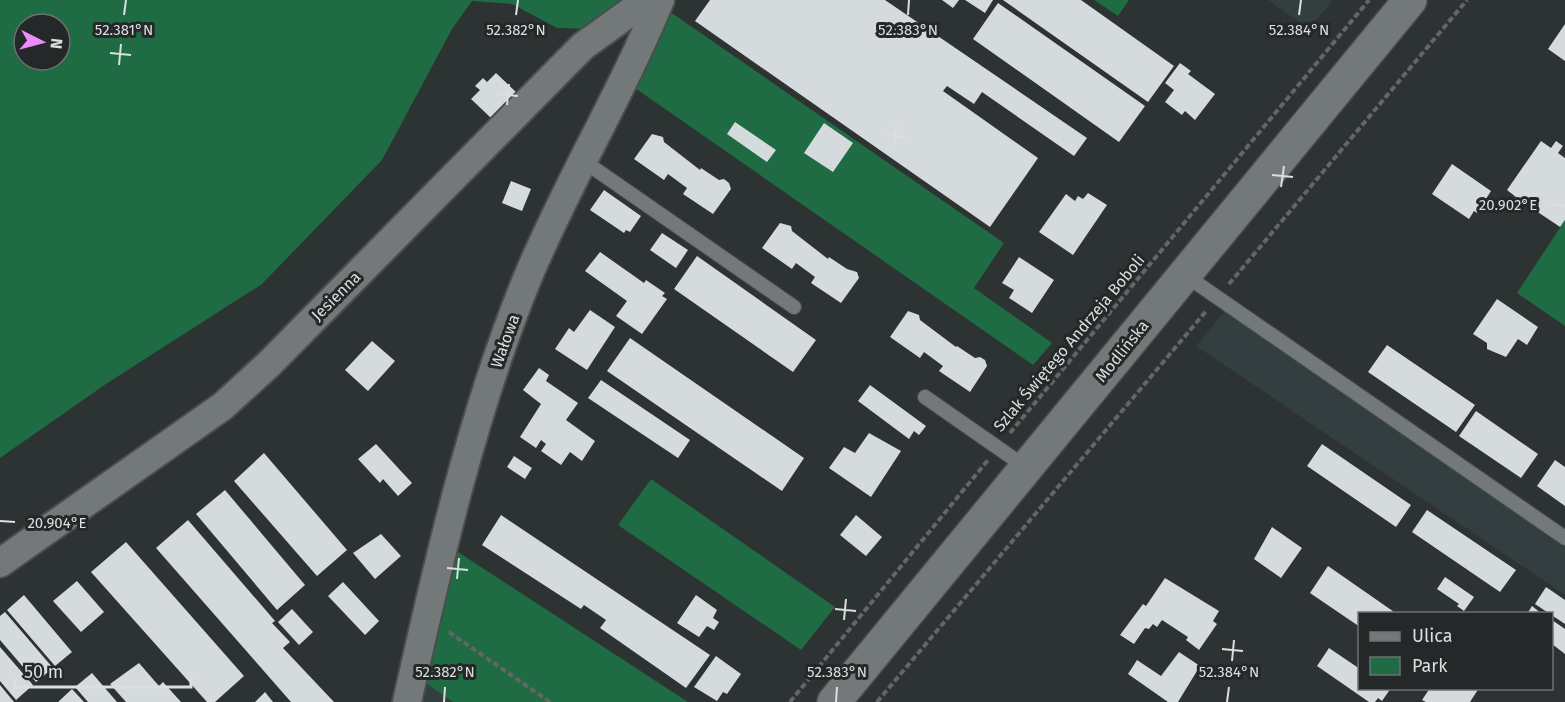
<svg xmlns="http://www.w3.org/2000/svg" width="1565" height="702" font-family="'Fira Sans',sans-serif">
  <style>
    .built { fill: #323e3f }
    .green { fill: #1f6b43; fill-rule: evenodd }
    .building { fill: #d5dadd }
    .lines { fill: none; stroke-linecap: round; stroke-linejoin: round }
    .lane-casing { stroke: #494d4d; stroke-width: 16 }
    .street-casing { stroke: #494d4d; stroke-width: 32 }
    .secondary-casing { stroke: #494d4d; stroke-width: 36 }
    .path { stroke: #626666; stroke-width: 4; stroke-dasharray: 6 3; stroke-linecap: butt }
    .lane { stroke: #737878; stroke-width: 14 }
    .street { stroke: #737878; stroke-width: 28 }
    .secondary { stroke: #737878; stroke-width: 33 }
    .ticks { fill: none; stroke: #dcdfdf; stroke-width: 2 }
    .labels { text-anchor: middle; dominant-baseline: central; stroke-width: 6; stroke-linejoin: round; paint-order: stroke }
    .street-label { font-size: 16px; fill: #dcdfdf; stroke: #242828 }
    .ticks-label { font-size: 15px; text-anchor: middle; fill: #dcdfdf; stroke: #242828; stroke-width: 6; stroke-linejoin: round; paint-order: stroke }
  </style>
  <rect width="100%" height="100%" fill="#2d3232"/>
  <path class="built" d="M1268 0H1333L1309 29Z
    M1234 300 1565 528V595L1196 346Z
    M424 682 453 702H420Z"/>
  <path class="green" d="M0 0H630L595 29 557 28 512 4 472 1 452 29 382 160 262 284 106 384 0 458ZM24 24H60V60H24Z
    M1094 0H1129L1118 16Z
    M666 9 1004 243 974 288 1052 343 1033 365 632 86Z
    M1565 220V326L1517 293Z
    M651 479 835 607 801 650 618 525Z
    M455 550 688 702H453L424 682Z"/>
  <path class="building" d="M710 0H885L1087 138 1074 156 982 92 974 104 947 86 943 91 1038 158 990 227 695 21Z
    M942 0H959L953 8Z
    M965 0H993L985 13Z
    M1003 0H1081L1174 66 1148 102Z
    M998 3 1145 106 1119 142 973 39Z
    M1565 24V61L1548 49Z
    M1180 63 1191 71 1188 74 1215 94 1195 120 1185 111 1182 115 1165 102 1174 90 1165 83Z
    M496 73 516 92 491 118 471 99 480 90 475 86 483 78 487 82Z
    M735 122 776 150 767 162 727 134Z
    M824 123 853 143 833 172 804 153Z
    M652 134 663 137 664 142 700 170 701 168 719 180 724 179 729 183 731 189 713 214 683 194 687 188 668 174 664 180 634 159Z
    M1541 141 1551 148 1556 141 1563 146 1558 153 1565 158V220L1560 227 1523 202 1518 210 1510 205 1516 197 1507 190Z
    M1452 164 1491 191 1477 213 1474 211 1469 219 1432 194Z
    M511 181 531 189 522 211 502 203Z
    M604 190 641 216 630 232 626 230 624 233 590 210Z
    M1088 193 1107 205 1073 255 1039 232 1066 194 1075 201 1078 196 1083 199Z
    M780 223 791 226 792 231 828 259 829 257 847 269 857 272 859 278 841 303 811 283 815 277 796 263 792 269 762 248Z
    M662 233 688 250 676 268 650 250Z
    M600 252 644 283 646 280 665 293 662 296 667 299 642 334 616 316 627 301 585 271Z
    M697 256 816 340 793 372 674 289Z
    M1019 257 1054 280 1032 313 1009 298 1014 290 1002 283Z
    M1497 299 1538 327 1527 345 1518 339 1506 357 1487 349V343L1473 334Z
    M590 310 615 327 587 370 555 349 569 328 574 332Z
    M908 311 919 315 920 320 956 347 957 346 975 358 980 357 985 360 987 366 970 392 939 371 943 366 924 352 920 358 890 337Z
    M630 338 804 458 782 491 607 371Z
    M372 341 395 361 368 391 345 370Z
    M1387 345 1475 405 1456 432 1368 372Z
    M539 368 549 375 546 381 578 403 566 420 595 441 582 461 570 452 561 465 541 451 546 444 541 440 536 448 520 437 541 404 523 390Z
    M601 380 690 440 678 458 588 398Z
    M870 385 926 426 919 435 914 431 909 439 858 401Z
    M1476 411 1538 454 1521 478 1459 436Z
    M869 433 901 451 871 497 829 468 844 447 855 453Z
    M376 444 412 483 398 496 383 479 380 483 358 459Z
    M1322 444 1411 505 1396 527 1307 466Z
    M264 453 347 550 317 576 234 481Z
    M514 456 532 468 525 479 507 467Z
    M1555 460 1565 467V506L1537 486Z
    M225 490 305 585 277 610 196 514Z
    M1427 510 1516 570 1500 592 1412 532Z
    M501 515 710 655 686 688 600 628 606 620 584 605 581 609 482 545Z
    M856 515 882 537 866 556 840 535Z
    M188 520 275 621 272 623 290 642 283 648 334 702H291L156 548Z
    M1272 527 1302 548 1281 578 1254 559Z
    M381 534 401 556 375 579 353 553Z
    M126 542 244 676 215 702H207L91 572Z
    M1328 566 1397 614H1360V627L1310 593Z
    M1445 577 1474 597 1464 611 1457 606 1459 604 1437 589Z
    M1165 578 1219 611 1213 621 1217 624 1199 650 1186 640 1188 637 1162 620 1157 627 1153 624 1149 629 1145 628 1134 644 1120 635 1143 604 1146 606Z
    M77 581 104 612 81 632 53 601Z
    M343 582 379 621 365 635 328 596Z
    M1546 587 1565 600V624L1535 604Z
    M24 595 72 652 55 666 7 610Z
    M696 595 717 610 713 618 719 622 714 630 707 626 699 637 677 623Z
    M1532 606 1542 614H1527Z
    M292 609 313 632 299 645 278 622Z
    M5 612 53 668 36 682 0 640V616Z
    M1552 620 1565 629V654L1552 644Z
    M0 647 33 685 16 700 0 681Z
    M1329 648 1360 669V688H1391L1382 701 1378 698 1375 702H1369L1317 666Z
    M1179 652 1200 666 1178 702H1168L1128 674 1137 660 1161 676Z
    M716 656 741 674 727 694 723 692 717 701 694 687Z
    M139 663 159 686 163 682 181 702H126L110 684Z
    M92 673 117 702H88L75 687Z
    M0 685 14 702H0Z
    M1430 688H1479L1470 702H1426L1422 700Z
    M72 689 84 702H58Z
    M265 692 273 702H255Z"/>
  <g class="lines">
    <g class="lane-casing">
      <path id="lane" d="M582 160 794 307
        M1185 275 1565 538
        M925 397 1027 468"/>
    </g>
    <g class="street-casing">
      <path id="street" d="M0 563 223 406 269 364 583 46 647 0
        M407 702C439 559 472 414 527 279 567 183 621 95 660 0"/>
    </g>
    <g class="secondary-casing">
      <path id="secondary" d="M834 702 1410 0"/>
    </g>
    <path class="path" d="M1229 284 1467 0
      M1010 433 1369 0
      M449 632 550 702
      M790 702 988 460
      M877 702 1207 310"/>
    <use href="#lane" class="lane"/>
    <use href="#street" class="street"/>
    <use href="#secondary" class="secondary"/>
  </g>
  <path class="ticks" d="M124 15 126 0M516 15 518 0M908 15 909 0M1299 15 1301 0M110 53 131 55M119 65 121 44M497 94 518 96M507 105 509 84M885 134 906 137M894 146 896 125M1272 175 1293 177M1281 187 1284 166M1550 204 1565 206M0 521 15 522M447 568 468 570M457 579 459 558M835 609 856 611M844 620 846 599M1222 649 1243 651M1232 661 1234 640M444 702 445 687M836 702 837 687M1227 702 1229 687"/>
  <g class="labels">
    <g class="street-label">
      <text transform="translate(336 296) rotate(-45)">Jesienna</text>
      <text transform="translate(505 341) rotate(-70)">Wałowa</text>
      <text transform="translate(1069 343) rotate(-50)">Szlak Świętego Andrzeja Boboli</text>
      <text transform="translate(1122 351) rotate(-51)">Modlińska</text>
    </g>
  </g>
  <g class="ticks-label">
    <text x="124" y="35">52.381°N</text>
    <text x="516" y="35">52.382°N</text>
    <text x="908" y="35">52.383°N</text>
    <text x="1299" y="35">52.384°N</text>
    <text x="1508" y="210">20.902°E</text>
    <text x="57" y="528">20.904°E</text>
    <text x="445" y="677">52.382°N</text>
    <text x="837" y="677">52.383°N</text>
    <text x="1229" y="677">52.384°N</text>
  </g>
  <rect x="1358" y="612" width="195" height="78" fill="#242828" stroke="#6e7171" stroke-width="1.5"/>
  <rect x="1370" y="632" width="30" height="9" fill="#737878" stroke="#6e7171" stroke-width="1.5"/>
  <text x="1412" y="642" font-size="18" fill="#dcdfdf">Ulica</text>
  <rect x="1370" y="657" width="30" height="18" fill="#1f6b43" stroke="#6e7171" stroke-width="1.5"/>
  <text x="1412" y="672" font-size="18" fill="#dcdfdf">Park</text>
  <g transform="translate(42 42) rotate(96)"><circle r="28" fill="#242828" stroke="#6e7171" stroke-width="1.5"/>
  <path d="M0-4.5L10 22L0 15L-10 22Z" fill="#ec8cfb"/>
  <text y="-9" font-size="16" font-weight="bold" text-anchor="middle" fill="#dcdfdf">N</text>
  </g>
  <path d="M15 678v9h176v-9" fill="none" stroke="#dcdfdf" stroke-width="3"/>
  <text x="24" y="678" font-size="18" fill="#dcdfdf" stroke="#242828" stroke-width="4.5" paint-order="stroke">50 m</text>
</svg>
